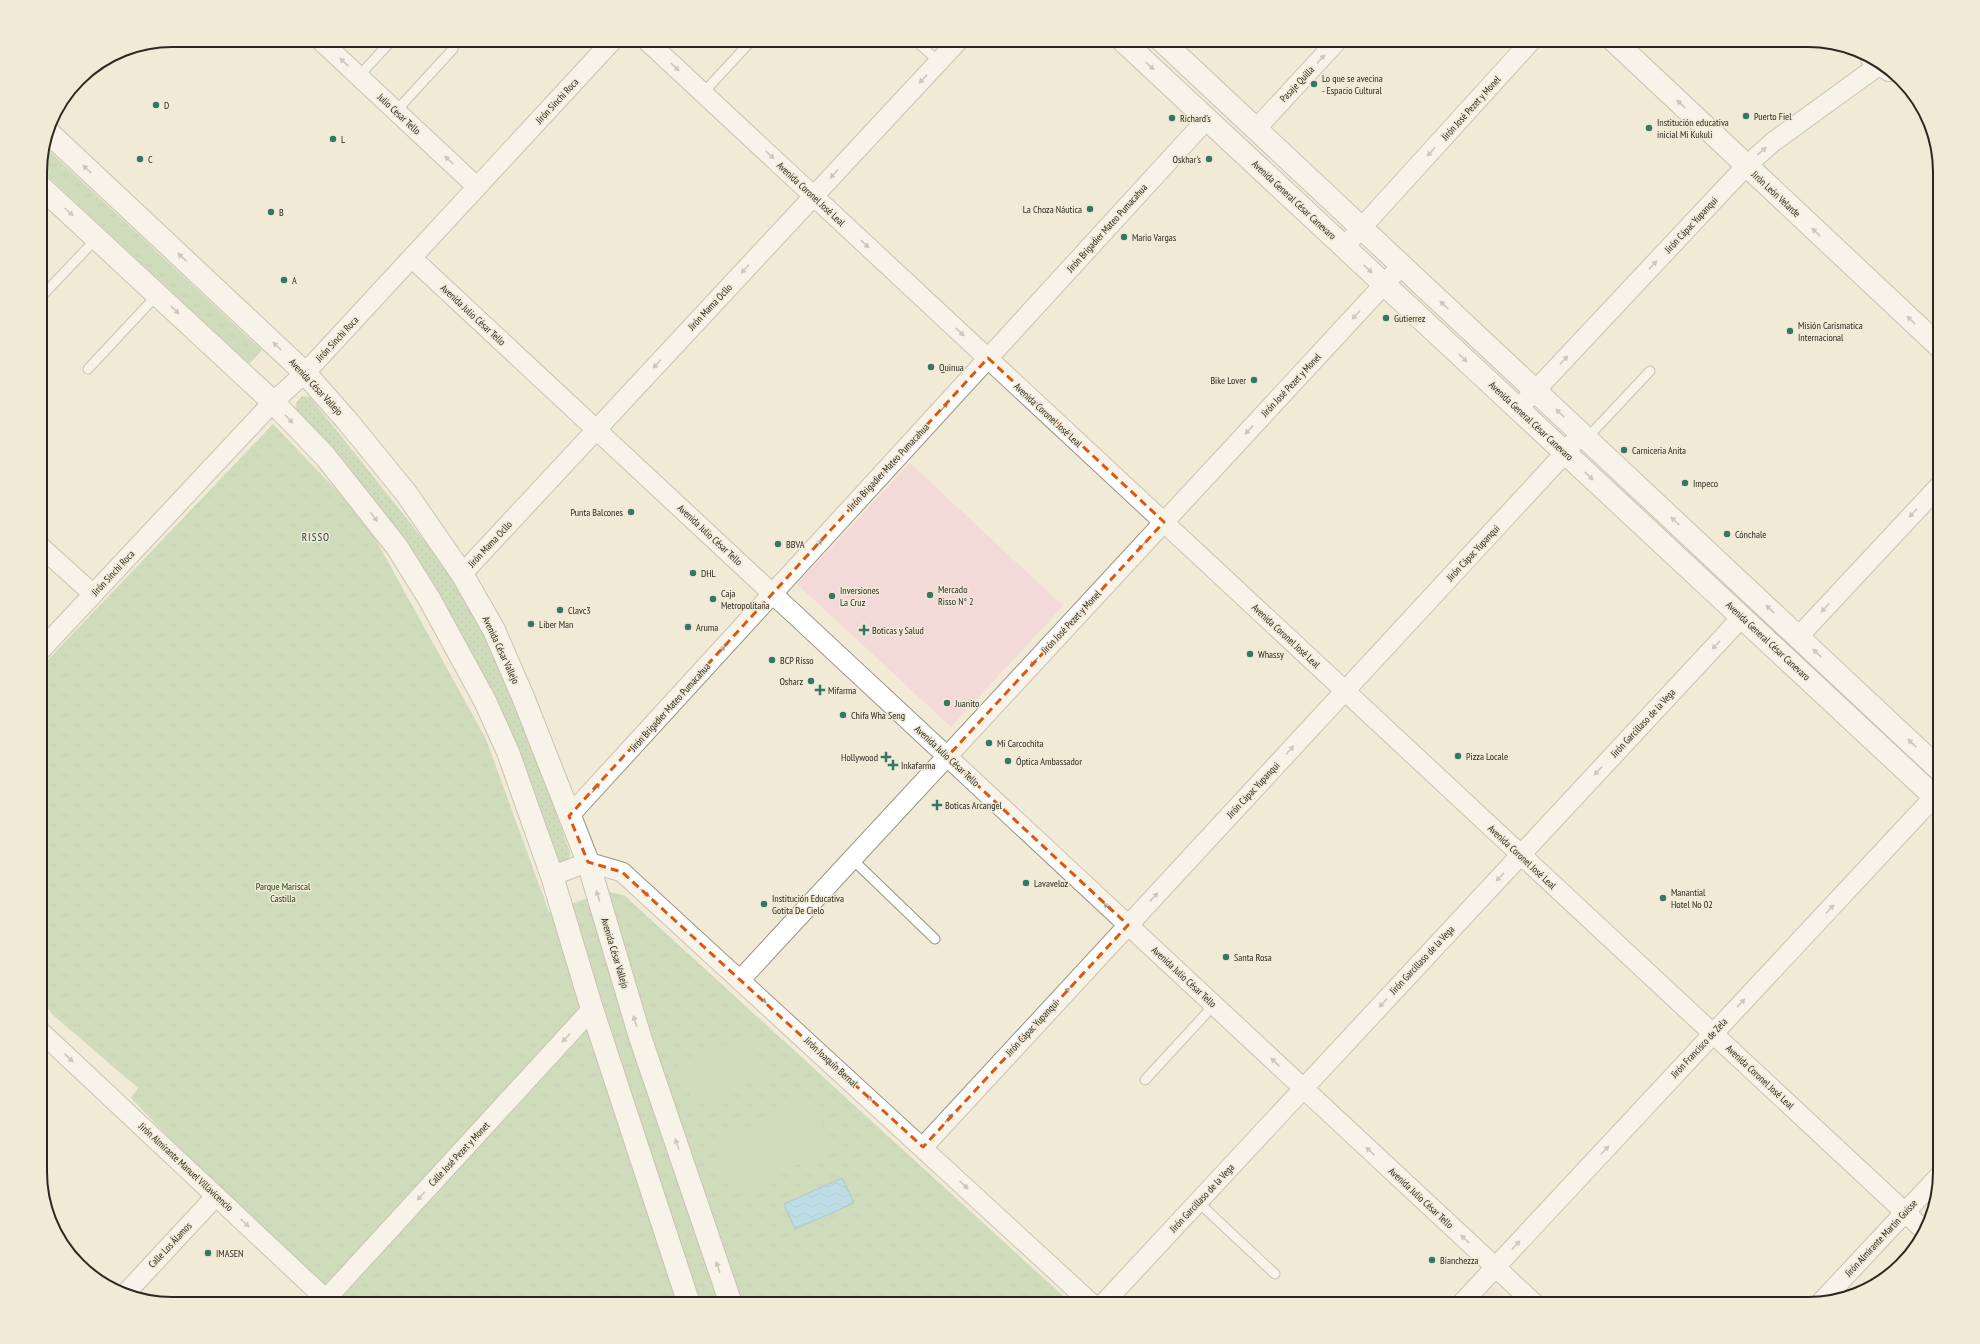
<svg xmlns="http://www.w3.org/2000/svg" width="1980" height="1344" font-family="'PT Sans Narrow',sans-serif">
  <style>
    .commercial { fill: #f4d9d9 }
    .education { fill: #f4dad5 }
    .grass { fill: url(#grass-dots) }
    .park { fill: url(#park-tufts) }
    .garden { fill: #a7cc9c }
    .water { fill: url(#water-waves); stroke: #659cb6 }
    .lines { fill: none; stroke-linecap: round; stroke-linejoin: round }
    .lane-casing { stroke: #9b9483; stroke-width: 11 }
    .street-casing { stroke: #9b9483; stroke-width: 21 }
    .secondary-casing { stroke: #9b9483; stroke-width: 24 }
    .lane { stroke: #fff; stroke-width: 9 }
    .street { stroke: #fff; stroke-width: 19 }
    .secondary { stroke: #fff; stroke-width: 22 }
    .oneway { fill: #a09f9c }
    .marked { fill: none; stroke: #df570d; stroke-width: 3; stroke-dasharray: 8 5; stroke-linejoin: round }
    .poi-dot { fill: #377662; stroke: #f1ead7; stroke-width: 1.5 }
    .labels { text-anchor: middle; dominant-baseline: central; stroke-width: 3; stroke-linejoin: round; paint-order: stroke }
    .poi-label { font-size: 10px; fill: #2c2922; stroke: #f1ead7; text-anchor: start }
    .street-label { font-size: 10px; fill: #2c2922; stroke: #f1ead7 }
    .park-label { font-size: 10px; fill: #1b400b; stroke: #f1ead7 }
    .neighbourhood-label { font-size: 11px; letter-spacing: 1px; fill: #124638; stroke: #f1ead7 }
    .rim { fill: none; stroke: #2c2922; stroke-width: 2 }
  </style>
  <defs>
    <pattern id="grass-dots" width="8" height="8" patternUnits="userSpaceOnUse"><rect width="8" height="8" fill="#a7cc9c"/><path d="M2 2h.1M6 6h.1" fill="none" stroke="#90af86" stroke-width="1.8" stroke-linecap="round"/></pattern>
    <pattern id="park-tufts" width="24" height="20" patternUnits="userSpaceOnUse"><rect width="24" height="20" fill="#a7cc9c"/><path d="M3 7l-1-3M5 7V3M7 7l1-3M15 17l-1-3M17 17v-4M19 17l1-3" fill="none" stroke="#90af86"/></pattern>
    <pattern id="water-waves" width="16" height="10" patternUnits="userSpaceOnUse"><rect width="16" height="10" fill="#7ecdf6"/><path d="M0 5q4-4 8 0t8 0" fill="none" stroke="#6db0d3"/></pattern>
  </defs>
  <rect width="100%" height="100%" fill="#f1ead7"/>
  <path class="commercial" d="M910 463 1063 606 951 727 797 584Z"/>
  <path class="education" d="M1492 1285 1512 1304H1475Z"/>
  <path class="grass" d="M302 396 310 397 450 573 509 682 571 855 567 861 559 863 556 858 490 698 404 539 295 412 296 403Z"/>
  <path class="park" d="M44 146 262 350 249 364 40 169Z
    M273 424 365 520 486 739 549 912 607 891 625 896 1072 1304H341L222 1193 131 1098 138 1088 53 1015 40 997V668Z"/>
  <path class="garden" d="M749 1035 766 1076 694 1104 678 1063Z
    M809 1097 833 1147 735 1194 711 1144Z"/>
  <path class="water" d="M842 1178 854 1203 795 1229 784 1204Z"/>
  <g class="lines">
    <g class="lane-casing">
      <path id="lane" d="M915 40 939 62
        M359 76 392 40
        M703 93 752 40
        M396 111 453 49
        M40 298 97 238
        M88 369 158 294
        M1587 438 1650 371
        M852 859 935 939
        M1145 1080 1214 1005
        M1198 1202 1275 1274"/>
    </g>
    <g class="street-casing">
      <path id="street" d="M320 40 477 187
        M646 40 1925 1231
        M1256 129 1338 40
        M1344 247 1532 40
        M412 258 1535 1304
        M1518 409 1746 166 1773 142 1882 63
        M40 546 93 594
        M462 574 959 40
        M1799 636 1940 485
        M40 651 273 402 305 373 613 40
        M569 816 1207 119
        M552 876 588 862 622 872 1092 1304
        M741 979 1402 265
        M40 1031 331 1304
        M923 1147 1565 453 1581 433
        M125 1294 216 1196
        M326 1299 592 1009
        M1822 1301 1940 1175
        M1103 1304 1742 617
        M1461 1304 1934 797 1940 796"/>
    </g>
    <g class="secondary-casing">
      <path id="secondary" d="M1122 40 1940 802
        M1161 40 1940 770
        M1613 40 1940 347
        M1872 58 1889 70
        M48 132 305 373 349 423 406 493 462 574 494 630 523 697 588 862 640 1037 731 1304
        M40 186 273 402 325 456 397 547 430 600 485 701 508 752 552 876 592 1009 689 1304"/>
    </g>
    <use href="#lane" class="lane"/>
    <use href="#street" class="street"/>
    <use href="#secondary" class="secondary"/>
  </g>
  <defs><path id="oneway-solid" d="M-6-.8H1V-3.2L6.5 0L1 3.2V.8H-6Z"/></defs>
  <g class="oneway">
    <use href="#oneway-solid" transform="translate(1321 59) rotate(-47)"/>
    <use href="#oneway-solid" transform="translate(344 62) rotate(-137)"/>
    <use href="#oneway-solid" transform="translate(1150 66) rotate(42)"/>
    <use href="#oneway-solid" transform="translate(675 67) rotate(43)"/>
    <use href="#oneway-solid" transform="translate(923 79) rotate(133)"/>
    <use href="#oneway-solid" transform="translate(1681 104) rotate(-137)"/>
    <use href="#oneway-solid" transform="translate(1762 151) rotate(-40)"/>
    <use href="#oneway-solid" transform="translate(1431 152) rotate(132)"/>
    <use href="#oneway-solid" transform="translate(770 155) rotate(43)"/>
    <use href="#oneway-solid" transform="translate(449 160) rotate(-137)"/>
    <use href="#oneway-solid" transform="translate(87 169) rotate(-137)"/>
    <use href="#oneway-solid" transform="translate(834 174) rotate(133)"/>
    <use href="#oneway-solid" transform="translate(69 212) rotate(42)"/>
    <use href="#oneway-solid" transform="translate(1816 232) rotate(-137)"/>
    <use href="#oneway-solid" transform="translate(865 244) rotate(43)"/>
    <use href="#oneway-solid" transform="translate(182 257) rotate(-137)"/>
    <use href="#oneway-solid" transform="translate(1653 265) rotate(-47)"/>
    <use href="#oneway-solid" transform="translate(745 269) rotate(133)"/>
    <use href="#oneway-solid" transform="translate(1368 269) rotate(43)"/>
    <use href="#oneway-solid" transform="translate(1444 305) rotate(-137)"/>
    <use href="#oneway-solid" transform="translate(175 310) rotate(43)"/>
    <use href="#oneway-solid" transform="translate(1356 315) rotate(133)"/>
    <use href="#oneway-solid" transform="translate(1911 320) rotate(-137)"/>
    <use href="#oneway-solid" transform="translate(960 332) rotate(43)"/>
    <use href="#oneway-solid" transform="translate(277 346) rotate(-137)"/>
    <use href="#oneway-solid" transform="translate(1463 358) rotate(43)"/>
    <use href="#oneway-solid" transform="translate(1564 360) rotate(-47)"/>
    <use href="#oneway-solid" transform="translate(657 364) rotate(133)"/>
    <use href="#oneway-solid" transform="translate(944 407) rotate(-47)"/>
    <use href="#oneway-solid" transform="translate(1560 413) rotate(-137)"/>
    <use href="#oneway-solid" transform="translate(289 419) rotate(46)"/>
    <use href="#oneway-solid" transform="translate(1249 430) rotate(133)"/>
    <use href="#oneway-solid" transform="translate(1589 476) rotate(43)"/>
    <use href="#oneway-solid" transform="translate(1913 513) rotate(133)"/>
    <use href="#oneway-solid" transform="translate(374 517) rotate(53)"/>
    <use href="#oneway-solid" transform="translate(1675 521) rotate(-137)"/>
    <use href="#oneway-solid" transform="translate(818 544) rotate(-47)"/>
    <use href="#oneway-solid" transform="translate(1142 546) rotate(133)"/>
    <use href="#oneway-solid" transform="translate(1825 608) rotate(133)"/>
    <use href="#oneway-solid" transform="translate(1770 609) rotate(-137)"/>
    <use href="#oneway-solid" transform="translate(1716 645) rotate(133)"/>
    <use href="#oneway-solid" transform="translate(721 650) rotate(-48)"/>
    <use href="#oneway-solid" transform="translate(1817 653) rotate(-136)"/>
    <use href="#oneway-solid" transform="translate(1034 662) rotate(133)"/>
    <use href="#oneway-solid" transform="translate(1912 743) rotate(-137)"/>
    <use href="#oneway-solid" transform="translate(1290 750) rotate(-47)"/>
    <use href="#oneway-solid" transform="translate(1598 771) rotate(133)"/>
    <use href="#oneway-solid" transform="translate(596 788) rotate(-48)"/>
    <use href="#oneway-solid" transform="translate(1500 877) rotate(133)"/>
    <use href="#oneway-solid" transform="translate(645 893) rotate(42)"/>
    <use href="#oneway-solid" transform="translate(598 896) rotate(-107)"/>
    <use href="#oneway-solid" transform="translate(1154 897) rotate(-47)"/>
    <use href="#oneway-solid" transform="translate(1108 907) rotate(-137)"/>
    <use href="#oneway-solid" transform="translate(1830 909) rotate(-47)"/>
    <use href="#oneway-solid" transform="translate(1066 992) rotate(-47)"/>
    <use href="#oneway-solid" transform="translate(762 999) rotate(43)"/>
    <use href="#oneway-solid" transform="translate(1383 1003) rotate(133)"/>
    <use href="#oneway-solid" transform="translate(1741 1003) rotate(-47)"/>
    <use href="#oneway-solid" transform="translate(635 1021) rotate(-107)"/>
    <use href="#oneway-solid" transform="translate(566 1038) rotate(133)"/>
    <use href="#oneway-solid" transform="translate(69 1058) rotate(43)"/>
    <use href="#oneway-solid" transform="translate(1275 1062) rotate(-137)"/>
    <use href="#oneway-solid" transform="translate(868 1097) rotate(43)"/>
    <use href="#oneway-solid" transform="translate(949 1118) rotate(-47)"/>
    <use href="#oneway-solid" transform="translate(677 1144) rotate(-109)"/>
    <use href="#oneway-solid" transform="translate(1605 1150) rotate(-47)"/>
    <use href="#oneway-solid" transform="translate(1370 1151) rotate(-137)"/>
    <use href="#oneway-solid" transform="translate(964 1185) rotate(43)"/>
    <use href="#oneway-solid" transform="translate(421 1196) rotate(133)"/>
    <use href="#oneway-solid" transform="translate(245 1223) rotate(43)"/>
    <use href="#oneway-solid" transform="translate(1465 1239) rotate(-137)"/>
    <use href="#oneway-solid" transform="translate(1516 1245) rotate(-47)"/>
    <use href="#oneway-solid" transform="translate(718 1267) rotate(-109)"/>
  </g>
  <path d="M0 0H1980V1344H0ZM988 358 1164 522 947 757 1128 925 923 1147 622 872 588 862 569 816Z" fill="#f1ead7" fill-opacity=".55" fill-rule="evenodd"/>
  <path class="marked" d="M988 358 1164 522 947 757 1128 925 923 1147 622 872 588 862 569 816Z"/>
  <g class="poi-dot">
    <circle cx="1314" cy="84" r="4"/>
    <circle cx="156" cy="105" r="4"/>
    <circle cx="1746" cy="116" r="4"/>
    <circle cx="1172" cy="118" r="4"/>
    <circle cx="1649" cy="128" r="4"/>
    <circle cx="333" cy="139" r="4"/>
    <circle cx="140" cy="159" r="4"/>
    <circle cx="1209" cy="159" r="4"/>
    <circle cx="1090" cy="209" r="4"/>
    <circle cx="271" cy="212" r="4"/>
    <circle cx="1124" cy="237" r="4"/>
    <circle cx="284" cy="280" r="4"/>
    <circle cx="1386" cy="318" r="4"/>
    <circle cx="1790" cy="331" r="4"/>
    <circle cx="931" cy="367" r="4"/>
    <circle cx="1254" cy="380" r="4"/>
    <circle cx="1624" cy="450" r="4"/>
    <circle cx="1685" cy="483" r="4"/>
    <circle cx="631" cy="512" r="4"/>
    <circle cx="1727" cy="534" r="4"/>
    <circle cx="778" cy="544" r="4"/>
    <circle cx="693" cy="573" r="4"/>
    <circle cx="930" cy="595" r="4"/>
    <circle cx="832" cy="596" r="4"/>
    <circle cx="713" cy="599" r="4"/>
    <circle cx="560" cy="610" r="4"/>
    <circle cx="531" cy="624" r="4"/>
    <circle cx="688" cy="627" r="4"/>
    <path d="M862 624h4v4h4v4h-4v4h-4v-4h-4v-4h4z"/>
    <circle cx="1250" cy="654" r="4"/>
    <circle cx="772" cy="660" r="4"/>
    <circle cx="811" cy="681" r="4"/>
    <path d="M818 684h4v4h4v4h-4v4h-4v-4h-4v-4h4z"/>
    <circle cx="947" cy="703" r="4"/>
    <circle cx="843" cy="715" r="4"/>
    <circle cx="989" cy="743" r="4"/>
    <circle cx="1458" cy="756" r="4"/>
    <path d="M884 751h4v4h4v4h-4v4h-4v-4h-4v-4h4z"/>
    <circle cx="1008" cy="761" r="4"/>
    <path d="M891 759h4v4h4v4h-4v4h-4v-4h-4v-4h4z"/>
    <path d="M935 799h4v4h4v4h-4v4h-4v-4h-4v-4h4z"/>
    <circle cx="1026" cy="883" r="4"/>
    <circle cx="1663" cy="898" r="4"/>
    <circle cx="764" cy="904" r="4"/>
    <circle cx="1226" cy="957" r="4"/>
    <circle cx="208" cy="1253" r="4"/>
    <circle cx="1432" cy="1260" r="4"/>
  </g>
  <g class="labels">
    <g class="poi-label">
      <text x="1322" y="78">Lo que se avecina<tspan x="1322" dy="12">- Espacio Cultural</tspan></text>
      <text x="164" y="105">D</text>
      <text x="1754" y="116">Puerto Fiel</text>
      <text x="1180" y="118">Richard's</text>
      <text x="1657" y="122">Institución educativa<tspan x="1657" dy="12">inicial Mi Kukuli</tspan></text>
      <text x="341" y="139">L</text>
      <text x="148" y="159">C</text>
      <text x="1201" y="159" text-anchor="end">Oskhar's</text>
      <text x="1082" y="209" text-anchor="end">La Choza Náutica</text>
      <text x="279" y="212">B</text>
      <text x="1132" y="237">Mario Vargas</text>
      <text x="292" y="280">A</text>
      <text x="1394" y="318">Gutierrez</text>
      <text x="1798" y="325">Misión Carismatica<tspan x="1798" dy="12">Internacional</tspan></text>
      <text x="939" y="367">Quinua</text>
      <text x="1246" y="380" text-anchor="end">Bike Lover</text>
      <text x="1632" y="450">Carniceria Anita</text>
      <text x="1693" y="483">Impeco</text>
      <text x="623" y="512" text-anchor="end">Punta Balcones</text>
      <text x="1735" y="534">Cónchale</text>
      <text x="786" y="544">BBVA</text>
      <text x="701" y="573">DHL</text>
      <text x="938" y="589">Mercado<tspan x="938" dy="12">Risso N° 2</tspan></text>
      <text x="840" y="590">Inversiones<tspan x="840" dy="12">La Cruz</tspan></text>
      <text x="721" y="593">Caja<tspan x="721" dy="12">Metropolitana</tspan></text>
      <text x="568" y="610">Clavc3</text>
      <text x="539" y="624">Liber Man</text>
      <text x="696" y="627">Aruma</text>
      <text x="872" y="630">Boticas y Salud</text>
      <text x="1258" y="654">Whassy</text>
      <text x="780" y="660">BCP Risso</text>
      <text x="803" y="681" text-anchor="end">Osharz</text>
      <text x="828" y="690">Mifarma</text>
      <text x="955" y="703">Juanito</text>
      <text x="851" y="715">Chifa Wha Seng</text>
      <text x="997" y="743">Mi Carcochita</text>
      <text x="1466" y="756">Pizza Locale</text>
      <text x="878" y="757" text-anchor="end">Hollywood</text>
      <text x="1016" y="761">Óptica Ambassador</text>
      <text x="901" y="765">Inkafarma</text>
      <text x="945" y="805">Boticas Arcangel</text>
      <text x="1034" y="883">Lavaveloz</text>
      <text x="1671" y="892">Manantial<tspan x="1671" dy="12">Hotel No 02</tspan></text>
      <text x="772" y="898">Institución Educativa<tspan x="772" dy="12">Gotita De Cielo</tspan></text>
      <text x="1234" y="957">Santa Rosa</text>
      <text x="216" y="1253">IMASEN</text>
      <text x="1440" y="1260">Bianchezza</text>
    </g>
    <g class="street-label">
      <text transform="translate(1297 84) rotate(-47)">Pasaje Quilla</text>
      <text transform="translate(557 101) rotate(-47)">Jirón Sinchi Roca</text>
      <text transform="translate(1471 108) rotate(-48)">Jirón José Pezet y Monel</text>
      <text transform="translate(399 114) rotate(43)">Julio Cesar Tello</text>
      <text transform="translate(811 194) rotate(43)">Avenida Coronel José Leal</text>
      <text transform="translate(1776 194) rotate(43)">Jirón León Velarde</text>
      <text transform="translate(1294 200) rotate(43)">Avenida General César Canevaro</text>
      <text transform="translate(1691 225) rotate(-47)">Jirón Cápac Yupanqui</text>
      <text transform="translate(1107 228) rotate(-48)">Jirón Brigadier Mateo Pumacahua</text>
      <text transform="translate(710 307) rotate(-47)">Jirón Mama Ocllo</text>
      <text transform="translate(473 315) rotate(43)">Avenida Julio César Tello</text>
      <text transform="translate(337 339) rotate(-47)">Jirón Sinchi Roca</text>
      <text transform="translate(1291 385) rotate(-47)">Jirón José Pezet y Monel</text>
      <text transform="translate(316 387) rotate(47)">Avenida César Vallejo</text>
      <text transform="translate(1048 415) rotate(43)">Avenida Coronel José Leal</text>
      <text transform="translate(1531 421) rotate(43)">Avenida General César Canevaro</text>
      <text transform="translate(888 467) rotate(-47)">Jirón Brigadier Mateo Pumacahua</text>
      <text transform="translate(710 535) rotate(43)">Avenida Julio César Tello</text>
      <text transform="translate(490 544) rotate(-47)">Jirón Mama Ocllo</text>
      <text transform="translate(1473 553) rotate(-47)">Jirón Cápac Yupanqui</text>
      <text transform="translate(113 573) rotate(-47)">Jirón Sinchi Roca</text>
      <text transform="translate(1071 622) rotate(-47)">Jirón José Pezet y Monel</text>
      <text transform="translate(1286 636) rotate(43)">Avenida Coronel José Leal</text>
      <text transform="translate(1768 641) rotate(43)">Avenida General César Canevaro</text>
      <text transform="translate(501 650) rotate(65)">Avenida César Vallejo</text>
      <text transform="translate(670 707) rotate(-48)">Jirón Brigadier Mateo Pumacahua</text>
      <text transform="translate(1643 723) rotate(-47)">Jirón Garcillaso de la Vega</text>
      <text transform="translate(947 756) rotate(43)">Avenida Julio César Tello</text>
      <text transform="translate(1253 790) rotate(-47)">Jirón Cápac Yupanqui</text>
      <text transform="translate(1522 857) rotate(43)">Avenida Coronel José Leal</text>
      <text transform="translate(615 953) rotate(73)">Avenida César Vallejo</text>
      <text transform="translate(1422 960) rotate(-47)">Jirón Garcillaso de la Vega</text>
      <text transform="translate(1184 977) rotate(43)">Avenida Julio César Tello</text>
      <text transform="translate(1032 1028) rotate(-47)">Jirón Cápac Yupanqui</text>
      <text transform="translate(1699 1048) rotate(-47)">Jirón Francisco de Zela</text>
      <text transform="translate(831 1062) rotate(43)">Jirón Joaquín Bernal</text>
      <text transform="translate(1760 1077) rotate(43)">Avenida Coronel José Leal</text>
      <text transform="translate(459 1154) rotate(-47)">Calle José Pezet y Monet</text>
      <text transform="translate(186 1167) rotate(43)">Jirón Almirante Manuel Villavicencio</text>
      <text transform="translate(1202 1198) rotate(-47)">Jirón Garcillaso de la Vega</text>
      <text transform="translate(1421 1198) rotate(43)">Avenida Julio César Tello</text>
      <text transform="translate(1881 1238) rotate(-47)">Jirón Almirante Martin Guisse</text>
      <text transform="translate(170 1245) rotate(-47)">Calle Los Álamos</text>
    </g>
    <g class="park-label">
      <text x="283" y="886">Parque Mariscal<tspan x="283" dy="12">Castilla</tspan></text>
    </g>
    <g class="neighbourhood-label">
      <text x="316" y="537">RISSO</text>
    </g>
  </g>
  <path d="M0 0H1980V1344H0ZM172 47H1808A125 125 0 0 1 1933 172V1172A125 125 0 0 1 1808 1297H172A125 125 0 0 1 47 1172V172A125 125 0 0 1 172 47Z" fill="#f1ead7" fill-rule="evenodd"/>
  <path class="rim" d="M172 47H1808A125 125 0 0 1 1933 172V1172A125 125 0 0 1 1808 1297H172A125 125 0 0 1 47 1172V172A125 125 0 0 1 172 47Z"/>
</svg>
